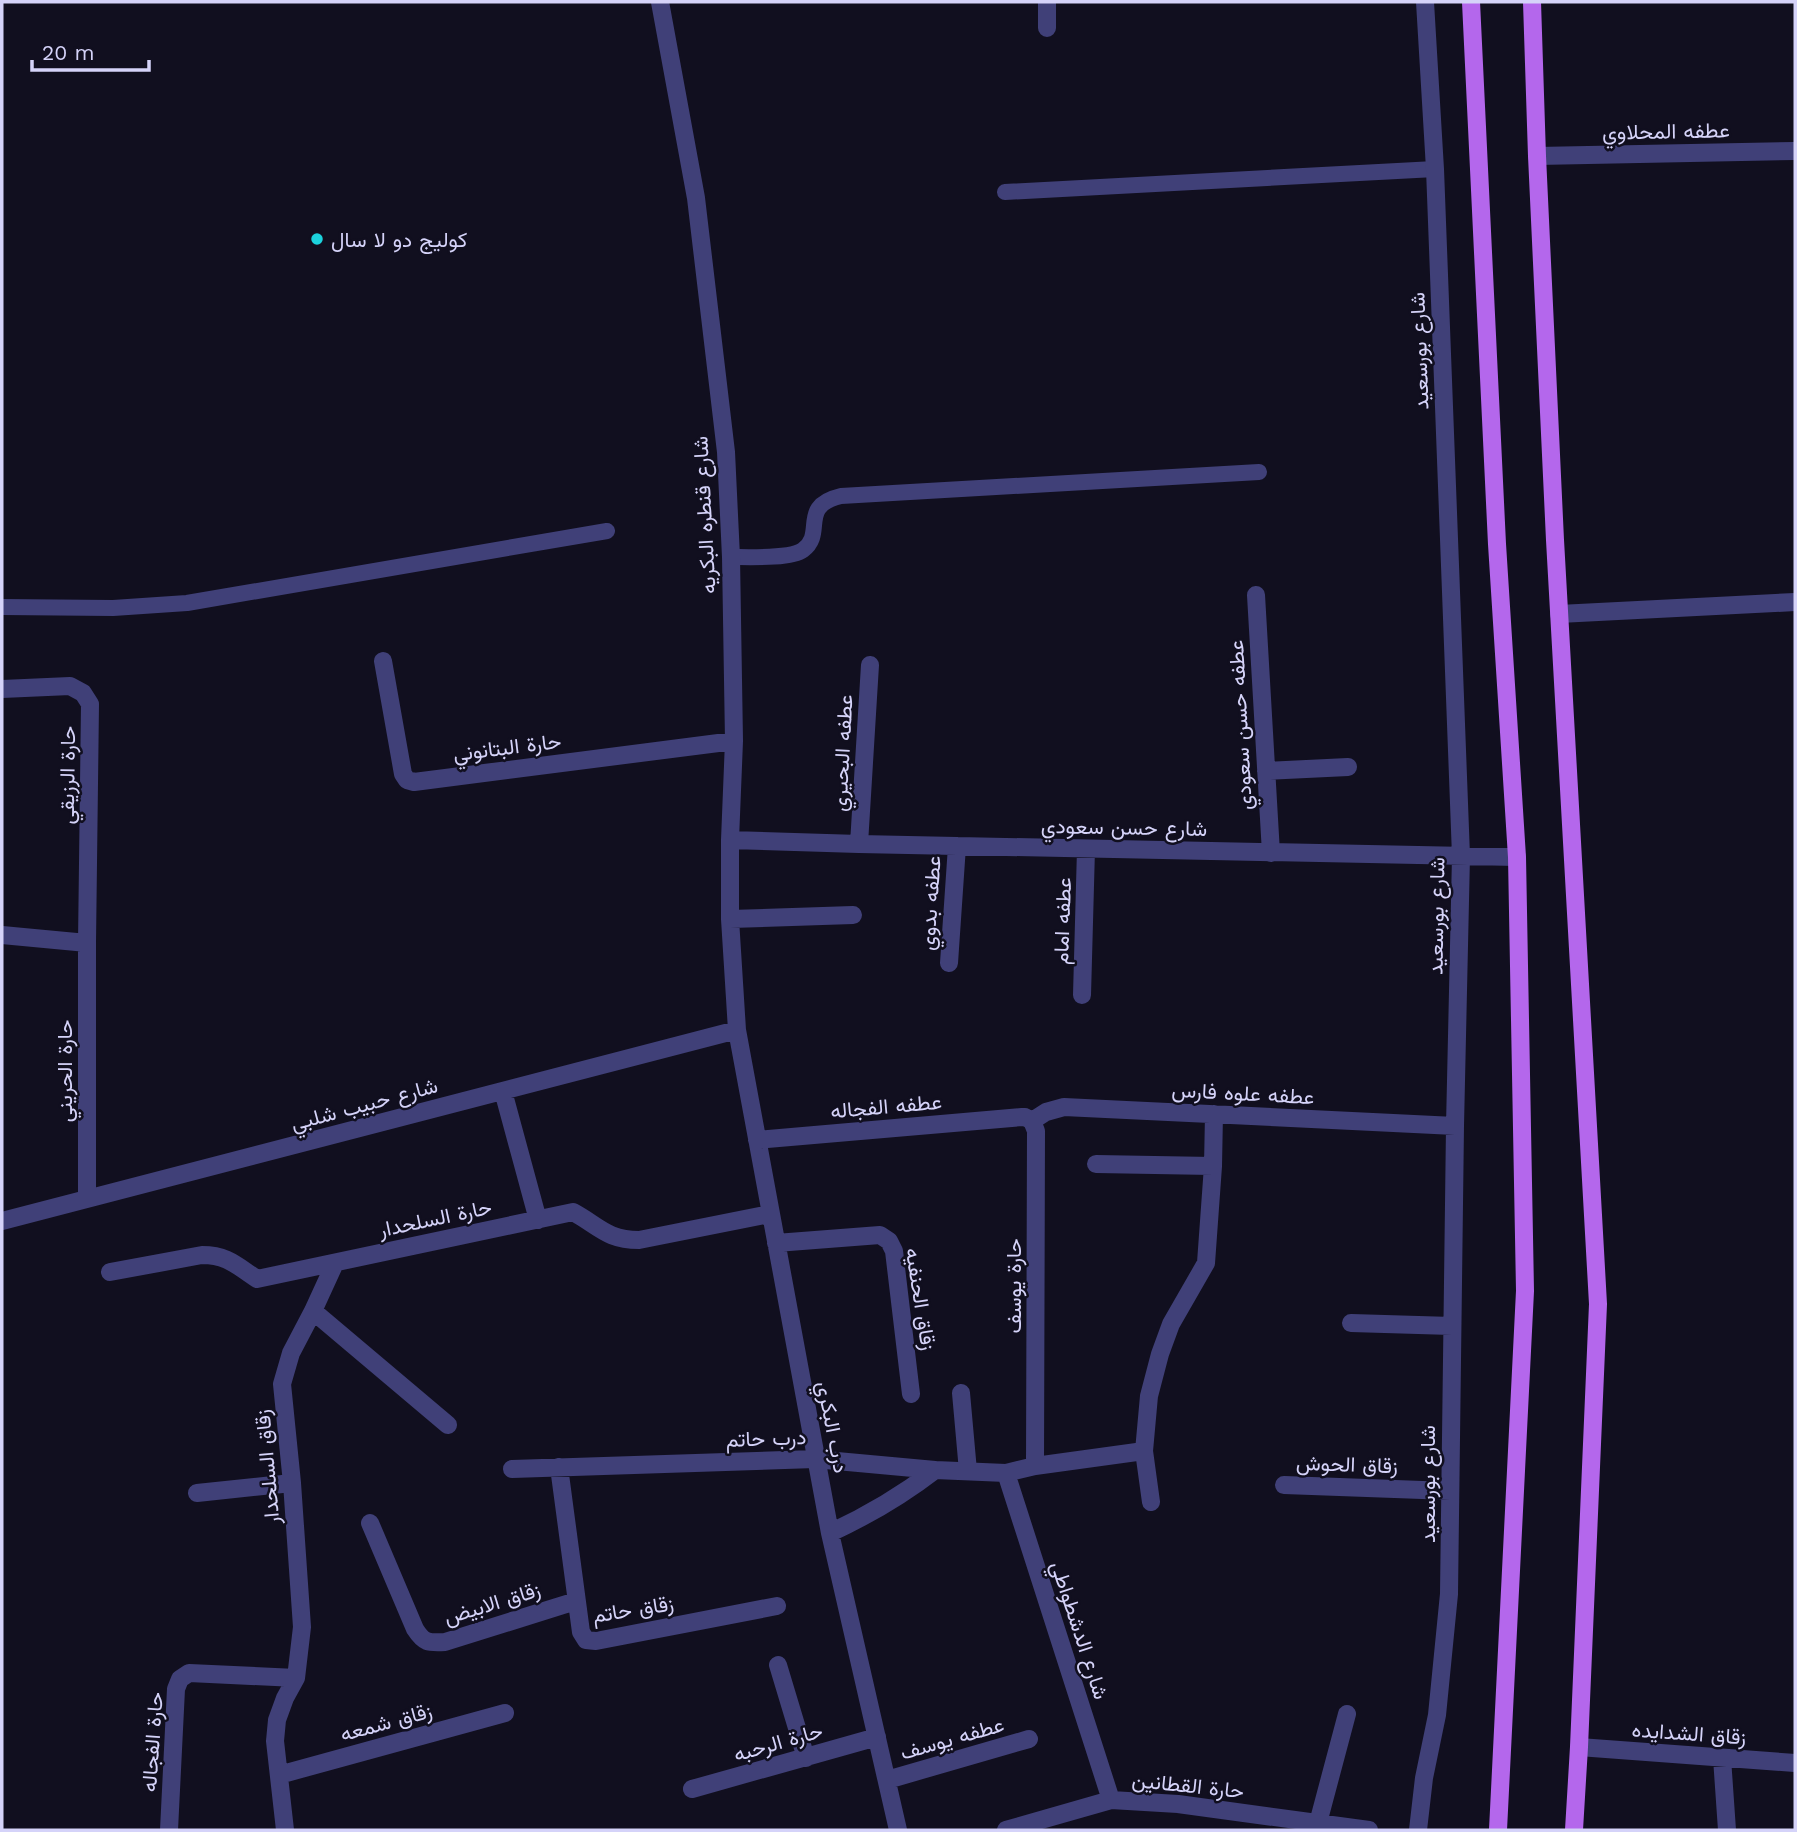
<svg xmlns="http://www.w3.org/2000/svg" width="1797" height="1832" font-family="'Work Sans',Vazirmatn,sans-serif">
  <style>
    .lines { fill: none; stroke-linecap: round; stroke-linejoin: round }
    .service { stroke: #404078; stroke-width: 16 }
    .minor { stroke: #404078; stroke-width: 18 }
    .primary { stroke: #b467ec; stroke-width: 18 }
    .poi-dot { fill: #1cd2dd; stroke: #110f1f; stroke-width: 2.5 }
    .labels { text-anchor: middle; dominant-baseline: central; stroke-width: 5; stroke-linejoin: round; paint-order: stroke }
    .street-label { font-size: 21px; fill: #d5d3f9; stroke: #110f1f }
    .poi-label { font-size: 21px; fill: #d5d3f9; stroke: #110f1f; text-anchor: start }
  </style>
  <rect width="100%" height="100%" fill="#110f1f"/>
  <g class="lines">
    <path class="service" d="M1005 192 1435 169
      M731 557C747 557 791 559 803 550 826 533 798 506 841 496L1259 472
      M2 607 113 608 187 603 607 531"/>
    <path class="minor" d="M660 2 696 198 726 452 731 557 734 741 730 840V919L737 1030 830 1533 898 1830
      M1047 2V28
      M1537 156 1795 151
      M1256 595 1271 853
      M1559 614 1795 602
      M383 661 403 774 407 780 414 782 734 741
      M2 689 70 686 83 693 90 704 87 943V1199
      M1266 771 1348 767
      M730 840 859 844 1517 857
      M859 844 870 665
      M730 919 853 915
      M2 935 87 943
      M949 963 957 846
      M1082 995 1086 849
      M503 1091 538 1220
      M1032 1121 1046 1112 1064 1107 1455 1126
      M757 1140 1022 1117H1025L1032 1121 1036 1131 1035 1466
      M1096 1164 1213 1166
      M2 1221 737 1030
      M776 1243 880 1235 889 1241 894 1251 911 1394
      M110 1272 202 1255C228 1255 237 1266 257 1279L573 1212C599 1226 607 1240 639 1240L770 1214
      M313 1311 448 1425
      M1351 1323 1452 1326
      M961 1393 968 1471
      M559 1467 581 1632 586 1640 596 1641 777 1606
      M512 1469 815 1459 935 1470 1006 1473 1035 1466 1144 1451
      M1006 1473 1111 1800
      M1284 1485 1450 1491
      M197 1493 292 1483
      M1151 1502 1144 1451 1149 1396 1160 1354 1171 1324 1206 1263 1213 1166 1214 1114
      M370 1523 415 1629C424 1643 428 1643 445 1642L576 1601
      M830 1533C869 1515 900 1497 935 1470
      M778 1665 806 1758
      M1579 1747 1795 1763
      M1722 1758 1727 1830
      M279 1775 505 1713
      M887 1780 1029 1739
      M692 1789 877 1737
      M1318 1823 1347 1714
      M169 1830 176 1689 180 1679 189 1673 296 1678
      M285 1830 275 1741 277 1720 285 1698 296 1678 302 1627 292 1483 282 1384 291 1353 313 1311 335 1263
      M1006 1830 1111 1800 1178 1804 1369 1830
      M1418 1830 1424 1778 1437 1715 1449 1594 1455 1126 1461 856 1435 169 1425 2"/>
    <path class="primary" d="M1471 2 1497 544 1517 857 1525 1291 1498 1830
      M1532 2 1537 156 1555 540 1598 1304 1579 1747 1574 1830"/>
  </g>
  <circle class="poi-dot" cx="317" cy="239" r="7"/>
  <g class="labels">
    <g class="street-label">
      <text transform="translate(1666 131) rotate(-1)">عطفه المحلاوي</text>
      <text transform="translate(1419 351) rotate(-92)">شارع بورسعيد</text>
      <text transform="translate(704 515) rotate(-93)">شارع قنطره البكريه</text>
      <text transform="translate(1240 725) rotate(-93)">عطفه حسن سعودي</text>
      <text transform="translate(507 747) rotate(-7)">حارة البتانوني</text>
      <text transform="translate(842 753) rotate(-87)">عطفه البحيري</text>
      <text transform="translate(67 775) rotate(-89)">حارة الرزيقي</text>
      <text transform="translate(1124 827) rotate(1)">شارع حسن سعودي</text>
      <text transform="translate(930 903) rotate(-86)">عطفه بدوي</text>
      <text transform="translate(1436 916) rotate(-89)">شارع بورسعيد</text>
      <text transform="translate(1062 921) rotate(-88)">عطفه امام</text>
      <text transform="translate(64 1071) rotate(-90)">حارة الحريني</text>
      <text transform="translate(1243 1093) rotate(3)">عطفه علوه فارس</text>
      <text transform="translate(364 1104) rotate(-15)">شارع حبيب شلبي</text>
      <text transform="translate(886 1106) rotate(-5)">عطفه الفجاله</text>
      <text transform="translate(435 1218) rotate(-12)">حارة السلحدار</text>
      <text transform="translate(1013 1286) rotate(-90)">حارة يوسف</text>
      <text transform="translate(921 1299) rotate(81)">زقاق الحنفيه</text>
      <text transform="translate(833 1427) rotate(79)">درب البكري</text>
      <text transform="translate(766 1438) rotate(-2)">درب حاتم</text>
      <text transform="translate(1347 1464) rotate(2)">زقاق الحوش</text>
      <text transform="translate(267 1467) rotate(-95)">زقاق السلحدار</text>
      <text transform="translate(1427 1484) rotate(-90)">شارع بورسعيد</text>
      <text transform="translate(492 1603) rotate(-17)">زقاق الابيض</text>
      <text transform="translate(633 1609) rotate(-9)">زقاق حاتم</text>
      <text transform="translate(1080 1630) rotate(72)">شارع الدشطواطي</text>
      <text transform="translate(386 1722) rotate(-15)">زقاق شمعه</text>
      <text transform="translate(1689 1733) rotate(4)">زقاق الشدايده</text>
      <text transform="translate(952 1738) rotate(-16)">عطفه يوسف</text>
      <text transform="translate(152 1742) rotate(-86)">حارة الفجاله</text>
      <text transform="translate(778 1742) rotate(-16)">حارة الرحبه</text>
      <text transform="translate(1188 1785) rotate(6)">حارة القطانين</text>
    </g>
    <g class="poi-label">
      <text x="331" y="239">كوليج دو لا سال</text>
    </g>
  </g>
  <rect width="1797" height="1832" fill="none" stroke="#d5d3f9" stroke-width="7"/>
  <path d="M32 60v10h117v-10" fill="none" stroke="#d5d3f9" stroke-width="3.5"/>
  <text x="42" y="60" font-size="21" fill="#d5d3f9" stroke="#110f1f" stroke-width="5" paint-order="stroke">20 m</text>
</svg>
